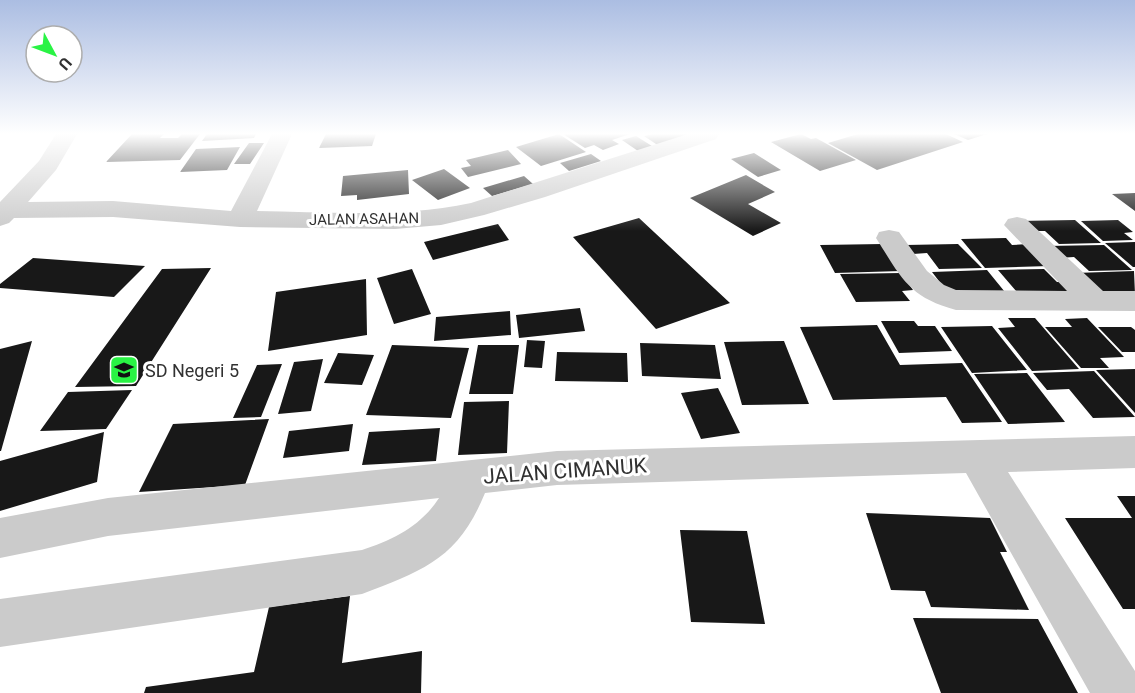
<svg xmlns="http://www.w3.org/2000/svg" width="1135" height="693" font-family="Roboto,sans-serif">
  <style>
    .building { fill: #181818 }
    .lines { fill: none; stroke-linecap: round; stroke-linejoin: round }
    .minor { fill: #cbcbcb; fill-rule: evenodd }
    .labels { text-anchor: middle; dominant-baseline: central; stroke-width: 6; stroke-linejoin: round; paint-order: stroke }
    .far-street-label { font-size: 15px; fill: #313131; stroke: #fff }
    .poi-label { font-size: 18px; fill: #313131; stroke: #fff; text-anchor: start }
    .near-street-label { font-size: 21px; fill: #313131; stroke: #fff }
  </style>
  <rect width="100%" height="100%" fill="#fff"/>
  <path class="building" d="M132 134H164L160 138H178L182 134H200L180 160 106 162Z
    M207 134H256L254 138 202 141Z
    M326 134H376L372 146 319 148Z
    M559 134 586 152 541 166 516 147Z
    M563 134H630L612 140 619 144 603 150 594 145 585 148Z
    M652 134H693L659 146 644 136Z
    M801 134 811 139 816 138 856 160 820 171 771 142Z
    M858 134H946L963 142 877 170 828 143Z
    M954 134H987L968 140Z
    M636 136 652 146 638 151 622 140Z
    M249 143H264L250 164H234Z
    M240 147 227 170 180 172 196 149Z
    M508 150 521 164 468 177 461 168 471 166 466 160Z
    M754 153 781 170 758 177 731 159Z
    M591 154 601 161 569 171 560 163Z
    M444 169 470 188 438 200 412 180Z
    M408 170 409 194 357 200V195L341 196 343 176Z
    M746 175 775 192 748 204 781 223 753 236 690 198Z
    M524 176 533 184 492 196 483 188Z
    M1135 193V211L1112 194Z
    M639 218 730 303 656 329 573 237Z
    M1075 220 1101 243 1059 244 1045 231H1028L1018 221Z
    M1118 220 1133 232 1124 233 1133 240 1103 241 1081 221Z
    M498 224 509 240 433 260 424 242Z
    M1006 238 1012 245 1028 244 1049 266 985 268 961 239Z
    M1135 242V267H1133L1105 243Z
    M883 244 901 271 835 273 820 245Z
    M958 244 982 268 939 269 927 253 913 254 906 245Z
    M1104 245 1132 270 1089 271 1074 257 1058 258 1046 246Z
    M33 258 145 266 114 297 0 288V284Z
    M211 268 136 386 75 387 162 269Z
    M412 269 431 314 394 324 377 278Z
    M1044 269 1057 282H1070L1084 297 1022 298 998 270Z
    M987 270 1009 297 952 298 932 272Z
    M1134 271 1135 294 1104 300 1075 273Z
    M901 273 913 290 902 291 910 301 856 302 840 274Z
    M366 279 367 335 268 351 276 292Z
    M580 308 585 331 519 338 516 315Z
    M510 311 511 335 434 341 436 317Z
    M1008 318H1035L1079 369 1032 371 998 328 1015 327Z
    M1087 318 1124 357 1100 358 1109 368H1081L1045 327H1072L1065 319Z
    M881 321H914L918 326H935L952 351 899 353Z
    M877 325 900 365 962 363 1002 422 962 423 946 397 833 400 800 327Z
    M992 326 1027 370 972 373 941 327Z
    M1098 327H1131L1135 330V352H1122Z
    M527 340 545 341 542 368 524 367Z
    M32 341 1 451H0V349Z
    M784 341 809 404 742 405 724 342Z
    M640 343 715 345 721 379 642 376Z
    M392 345 469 348 451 418 366 415Z
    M478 345H519L513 394H469Z
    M557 352 627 353 628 382 555 381Z
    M338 353 374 355 362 385 324 383Z
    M323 359 311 411 278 414 294 362Z
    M282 364 261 417 233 418 257 365Z
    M1135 369V413L1096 370Z
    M1094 371 1135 417 1093 418 1069 389 1047 390 1033 373Z
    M1027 373 1065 422 1008 424 974 374Z
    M718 388 740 433 701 439 681 393Z
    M132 390 106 429 40 431 68 392Z
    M509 401 507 453 458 455 464 402Z
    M269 419 245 485 139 492 173 424Z
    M353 424 349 451 283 458 289 431Z
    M440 428 436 461 362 465 369 432Z
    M104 432 97 482 0 511V461Z
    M1117 496H1135V609H1123L1065 518H1132Z
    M866 513 990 518 1007 552H1000L1029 610 931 607 925 591 891 590Z
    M680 530 747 531 765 624 691 622Z
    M350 596 342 663 422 651 421 693H144L146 687 254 672 269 607Z
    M913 618 1038 619 1078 693H941Z"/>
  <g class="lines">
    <path class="minor" d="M56 134H77L56 170 28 202 113 201 231 211 272 134H292L257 211C328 212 400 218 471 203L688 134H719L716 139 545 197 484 215 441 225 395 229 240 227 113 217 14 218 9 223 0 226V202L39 161Z
      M1017 217 1026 219 1103 291H1135V311L956 310C908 297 901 277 876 238L879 232 889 230 899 232 927 271 944 285 956 290 1067 291 1004 225 1008 219Z
      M1135 436V468L1008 472 1135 671V693H1090L966 473 557 485 485 493C458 559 424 570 362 594L0 647V599L362 550C393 540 421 526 439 498L108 536 0 558V518L108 498 557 451Z"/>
  </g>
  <linearGradient id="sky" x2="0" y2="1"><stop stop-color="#abbde2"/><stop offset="0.58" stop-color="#fff"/><stop offset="1" stop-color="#fff" stop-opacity="0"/></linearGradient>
  <rect width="1135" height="231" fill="url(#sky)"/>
  <defs>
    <g id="school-square" transform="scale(1.5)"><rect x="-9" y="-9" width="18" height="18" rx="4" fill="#29f344" stroke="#fff"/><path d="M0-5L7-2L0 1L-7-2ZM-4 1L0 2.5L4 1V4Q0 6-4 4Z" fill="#111"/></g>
  </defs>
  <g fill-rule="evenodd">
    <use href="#school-square" x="124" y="370"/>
  </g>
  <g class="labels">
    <g class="far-street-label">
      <text transform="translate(364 219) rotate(-1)">JALAN ASAHAN</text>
    </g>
    <g class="poi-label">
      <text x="145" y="370">SD Negeri 5</text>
    </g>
    <g class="near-street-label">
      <text transform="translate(565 471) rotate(-4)">JALAN CIMANUK</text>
    </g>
  </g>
  <g transform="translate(54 54) rotate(131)"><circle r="28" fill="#ffffff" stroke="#adadad" stroke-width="1.5"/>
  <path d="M0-4.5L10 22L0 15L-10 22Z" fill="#29f344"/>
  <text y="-9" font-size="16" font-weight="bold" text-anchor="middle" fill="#313131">U</text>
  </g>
</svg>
